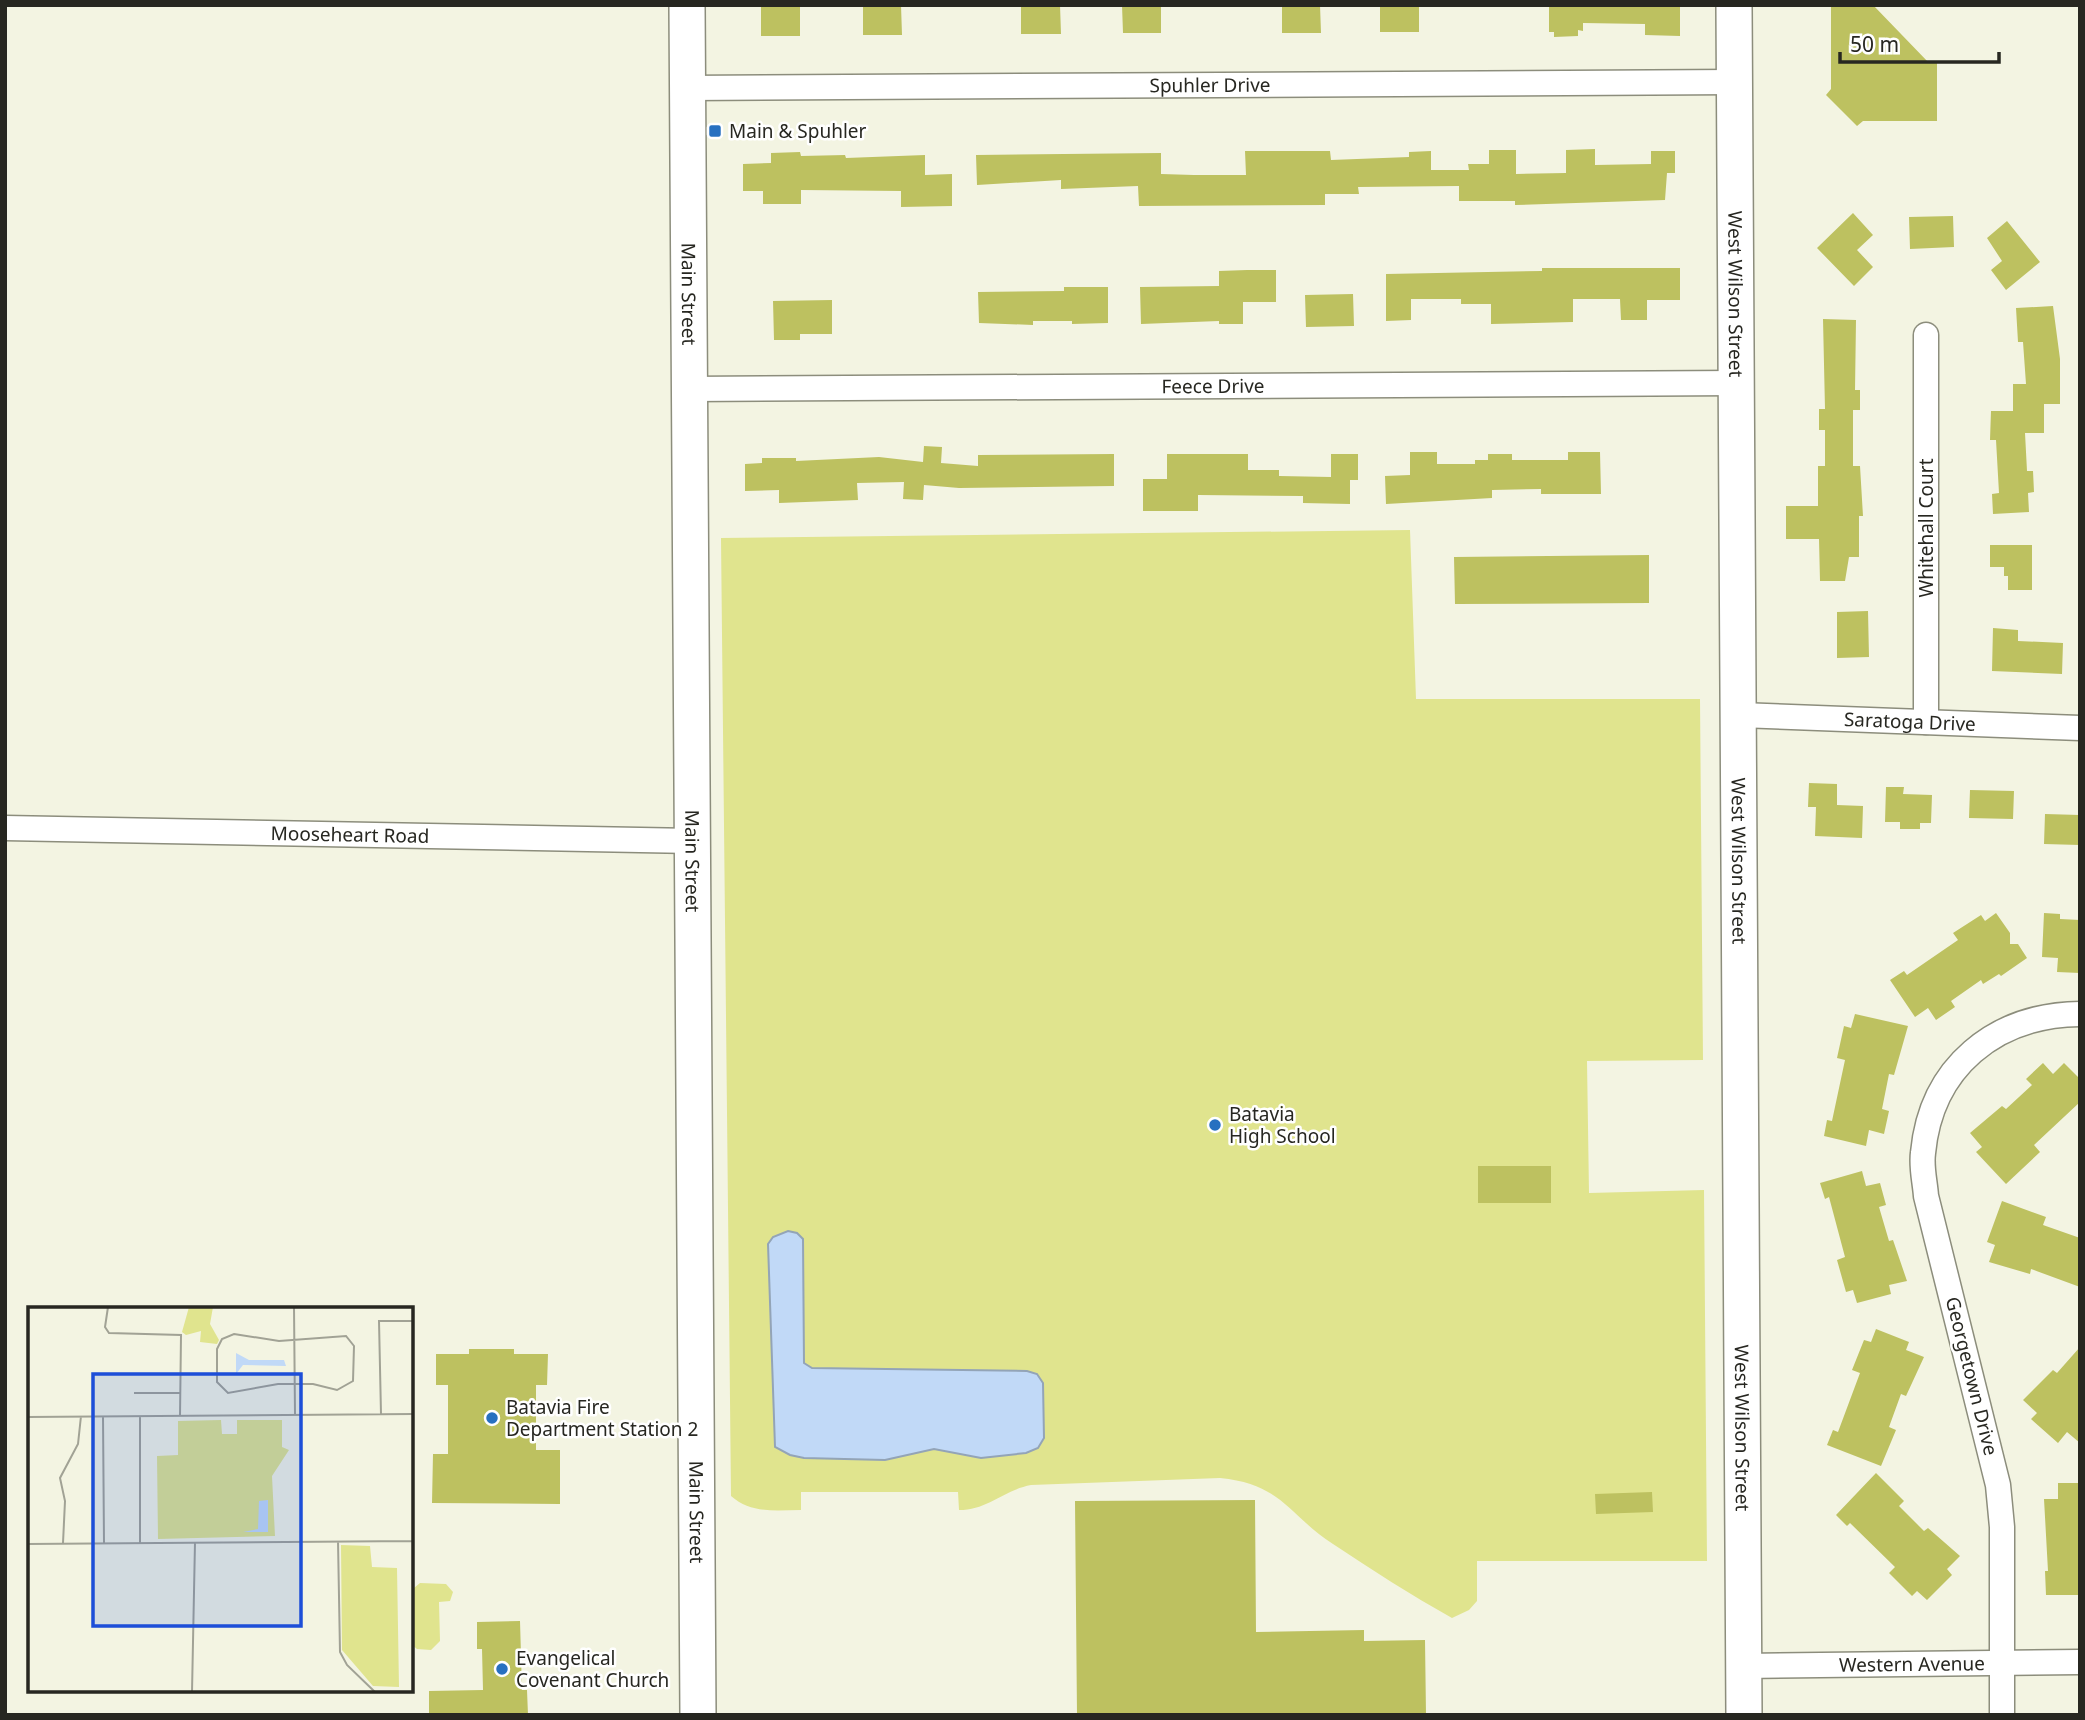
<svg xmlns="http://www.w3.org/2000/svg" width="2085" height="1720" font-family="'Noto Sans',sans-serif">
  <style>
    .green { fill: #e0e48e }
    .water { fill: #c1d9f7; stroke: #93a4b7; stroke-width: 2 }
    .building { fill: #bdc160 }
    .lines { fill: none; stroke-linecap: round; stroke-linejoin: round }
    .minor-casing { stroke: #8c8d7c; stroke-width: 27 }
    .secondary-casing { stroke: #8c8d7c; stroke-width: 38 }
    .minor { stroke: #fff; stroke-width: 24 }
    .secondary { stroke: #fff; stroke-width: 35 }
    .poi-dot { fill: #2770c0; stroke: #fff; stroke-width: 2.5 }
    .labels { text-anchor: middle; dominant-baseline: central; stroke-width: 5; stroke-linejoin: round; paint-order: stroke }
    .street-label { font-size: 19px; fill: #272721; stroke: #fff }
    .poi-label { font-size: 19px; fill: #272721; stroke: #fff; text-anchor: start }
    .inset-road { fill: none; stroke: #a1a295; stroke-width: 2 }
    .view { fill: #1d4ed8; fill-opacity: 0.15; stroke: #1d4ed8; stroke-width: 3.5 }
    .inset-edge { fill: none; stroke: #272721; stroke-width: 3.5 }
  </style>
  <rect width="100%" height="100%" fill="#f3f4e2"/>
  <path class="green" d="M1410 530 1416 699H1700L1703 1060 1587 1061 1589 1193 1704 1190 1707 1561H1477V1601L1469 1610 1452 1618C1411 1595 1372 1570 1333 1544 1287 1514 1282 1484 1220 1478L1031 1485C1004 1490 988 1510 959 1510L958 1492H801V1510C776 1510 751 1514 731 1496L721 538Z
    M420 1583 446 1584 453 1592 450 1601 439 1602 440 1641 431 1650 417 1649 411 1644 414 1588Z"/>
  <path class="water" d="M788 1231 797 1233 803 1239 804 1363 812 1368 1027 1371 1037 1374 1043 1383 1044 1438 1038 1448 1026 1453 981 1458 934 1449 885 1460 804 1458 790 1455 775 1447 768 1244 773 1237Z"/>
  <path class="building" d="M761 5H800V36H761Z
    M863 5H901L902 35H863Z
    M1021 5H1060L1061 34H1021Z
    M1122 5H1161V33H1123Z
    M1282 5H1320L1321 33H1282Z
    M1380 5H1419V32H1380Z
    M1549 5H1680V36L1645 35V24L1583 23V31L1578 30V36L1554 37V32H1549Z
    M1831 5H1873L1929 63H1937V121H1863L1857 126 1826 95 1831 89Z
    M1595 149V165L1651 164V151H1675V173H1667L1665 200 1515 205V201H1459V186L1358 187 1359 194H1325V205L1139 206 1138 186 1061 189V180L977 185 976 155 1161 153V174L1194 175H1246L1245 151H1330L1331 160 1409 157V152L1431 151V170H1469L1468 164H1489V150H1516V174L1566 173V150Z
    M800 152 801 156 845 155 846 158 925 155V175L952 174V206L901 207V191L801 190V204H763V191H743V164L771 163V153Z
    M1853 213 1873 235 1857 250 1873 267 1854 286 1817 248Z
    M1953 216 1954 247 1910 249 1909 217Z
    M2007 221 2040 262 2006 290 1991 270 2002 261 1987 238Z
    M1542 268H1680V300H1647V320H1621L1620 299H1573V322L1491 324V304H1461V299H1411V320L1386 321V274L1542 271Z
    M1247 270H1276V302H1243V324H1219V321L1141 324 1140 287 1219 286V271Z
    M1064 287H1108V323L1072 324V321H1033V325L979 323 978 292 1064 291Z
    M1353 294 1354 326 1306 327 1305 295Z
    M832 300V334H800V340H774L773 301Z
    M2053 306 2060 359V404H2044V433H2025L2027 471H2033L2034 492 2028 493 2029 512 1993 514 1992 494 1999 493 1996 440H1990L1991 411H2013V384H2026L2023 342H2018L2016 308Z
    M1823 319 1856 320 1855 390H1860V410H1853V466H1860L1863 516H1859V557H1849L1845 581H1820L1819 539H1786V506H1818V466H1825V430H1819V409H1825Z
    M924 446 942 447 941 463 978 466V455L1114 454V486L959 488 924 485 923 500 903 499 904 482 857 483 858 500 779 503V490L745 491V464L762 463V458H796V461L879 457 923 462Z
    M1410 452H1437V464H1475V460H1488V454H1512V460H1568V452H1600L1601 494H1541V489L1492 490V498L1386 504 1385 476 1410 475Z
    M1167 454H1248V470H1279V476L1331 477V454H1358V480H1350V504L1303 503V496L1198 495V511H1143V479H1167Z
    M1990 545H2032V590H2008V576H2004V567H1990Z
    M1649 555V603L1455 604 1454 557Z
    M1868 611 1869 657 1837 658V612Z
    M1993 628 2018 630V641L2063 643 2062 674 1992 671Z
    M1809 783 1837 784V805L1863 806 1862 838 1815 836 1816 807H1808Z
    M1886 787H1904L1903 794 1932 795 1931 823H1920V829H1900V822H1885Z
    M1970 790 2014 791 2013 819 1969 818Z
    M2045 814 2080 815V845L2044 844Z
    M1996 913 2010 933V944H2018L2027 958 2001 976 1999 974 1983 984 1981 980 1951 1001 1955 1007 1936 1020 1928 1008 1915 1017 1890 980 1904 971 1907 975 1958 940 1953 933 1981 915 1985 921Z
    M2044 913 2060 914V919L2080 920V973L2057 972 2058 958 2042 957Z
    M1855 1014 1908 1026 1894 1075 1889 1074 1882 1109 1889 1111 1884 1134 1869 1130 1866 1146 1824 1136 1827 1120 1832 1121 1845 1060 1837 1058 1844 1026 1851 1028Z
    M2043 1063 2053 1074 2064 1063 2080 1079V1102L2034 1145 2040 1152 2006 1184 1976 1152 1982 1147 1970 1133 2002 1106 2006 1109 2032 1085 2026 1079Z
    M1478 1166H1551V1203H1478Z
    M1862 1171 1866 1186 1880 1183 1886 1205 1879 1207 1889 1241 1893 1240 1907 1281 1889 1285 1891 1294 1857 1303 1853 1290 1846 1292 1837 1260 1845 1257 1829 1197 1825 1199 1820 1183Z
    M2002 1201 2046 1217 2043 1225 2080 1238V1287L2031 1269 2030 1274 1989 1262 1995 1245 1987 1242Z
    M1876 1329 1909 1342 1906 1350 1924 1357 1906 1396 1901 1394 1889 1427 1896 1430 1881 1466 1827 1445 1833 1430 1838 1432 1860 1373 1852 1370 1864 1340 1871 1342Z
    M2080 1347V1443L2067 1432 2058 1443 2031 1419 2037 1413 2023 1400 2053 1370 2057 1373Z
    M469 1349H514V1354H548L547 1385H536V1450H560V1504L432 1503 433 1454H448V1385H436V1354H469Z
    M1876 1473 1904 1501 1899 1506 1924 1531 1928 1528 1960 1556 1947 1569 1952 1575 1927 1600 1917 1591 1912 1596 1889 1573 1895 1567 1850 1523 1847 1526 1836 1515Z
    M2058 1483H2080V1595H2046L2045 1571H2048L2044 1499H2058Z
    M1652 1492 1653 1512 1596 1514 1595 1494Z
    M1255 1500 1256 1632 1364 1630V1641L1425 1640 1426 1715H1077L1075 1501Z
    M520 1621 522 1690H527L528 1715H429V1691L483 1690 482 1649H477V1622Z"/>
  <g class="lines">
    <g class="minor-casing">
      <g id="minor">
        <path id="s1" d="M687 88 1735 82"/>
        <path d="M1926 335V722"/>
        <path id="s2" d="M690 389 1737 383"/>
        <path id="s3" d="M1740 715 2080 728"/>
        <path id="s4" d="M5 828 693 841"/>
        <path id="s5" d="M1744 1666 2080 1662"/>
        <path d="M2002 1715V1527L1998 1485 1926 1196C1925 1182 1921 1167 1923 1153 1931 1067 1995 1015 2080 1014"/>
      </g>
    </g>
    <g class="secondary-casing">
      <g id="secondary">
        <path id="s6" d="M687 5 698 1715"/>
        <path id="s7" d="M1734 5 1744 1715"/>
      </g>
    </g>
    <use href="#minor" class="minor"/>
    <use href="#secondary" class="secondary"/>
  </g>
  <g class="poi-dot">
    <rect x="708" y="124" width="14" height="14" rx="3.5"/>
    <circle cx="1215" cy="1125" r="7"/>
    <circle cx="492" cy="1418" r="7"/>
    <circle cx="502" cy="1669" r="7"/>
  </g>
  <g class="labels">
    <g class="street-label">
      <text stroke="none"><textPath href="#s1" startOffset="523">Spuhler Drive</textPath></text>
      <text stroke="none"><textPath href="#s6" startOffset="289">Main Street</textPath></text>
      <text stroke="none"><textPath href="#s7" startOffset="289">West Wilson Street</textPath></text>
      <text stroke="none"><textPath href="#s2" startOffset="523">Feece Drive</textPath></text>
      <text transform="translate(1926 528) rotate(-90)">Whitehall Court</text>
      <text stroke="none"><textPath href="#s3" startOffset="170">Saratoga Drive</textPath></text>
      <text stroke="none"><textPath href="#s4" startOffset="345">Mooseheart Road</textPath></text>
      <text stroke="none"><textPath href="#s6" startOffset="856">Main Street</textPath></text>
      <text stroke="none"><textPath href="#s7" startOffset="856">West Wilson Street</textPath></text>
      <text transform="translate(1972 1376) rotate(76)">Georgetown Drive</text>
      <text stroke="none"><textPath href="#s7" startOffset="1423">West Wilson Street</textPath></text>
      <text stroke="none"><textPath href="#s6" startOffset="1507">Main Street</textPath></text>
      <text stroke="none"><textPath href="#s5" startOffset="168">Western Avenue</textPath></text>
    </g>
    <g class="poi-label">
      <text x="729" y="131">Main &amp; Spuhler</text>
      <text x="1229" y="1114">Batavia<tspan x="1229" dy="22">High School</tspan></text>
      <text x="506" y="1407">Batavia Fire<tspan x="506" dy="22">Department Station 2</tspan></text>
      <text x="516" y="1658">Evangelical<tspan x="516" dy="22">Covenant Church</tspan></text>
    </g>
  </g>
  <g transform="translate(28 1307)">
    <rect width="385" height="385" fill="#f3f4e2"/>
    <path d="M161 0H185L182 17 191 33 189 37 172 35 173 24 158 28 154 25ZM193 113 194 127H209V113H254V140L261 143 244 169 247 229 130 232 129 149 150 148V114ZM313 238 342 239 344 260 369 261 371 380 345 379 314 343Z" fill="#e0e48e"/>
    <path d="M208 46 221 53H256L258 59 215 58 208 67ZM240 193V225H215L230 222 231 194Z" fill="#c1d9f7"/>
    <path class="inset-road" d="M80 0 77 20 81 26 153 28 152 109M266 0 267 108M206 27 251 34 318 29 326 39 325 74 309 83 285 77H250L200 86 189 75V42L194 32ZM106 86H153M353 107 351 14H385M75 109 76 236M112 109V236M0 110 385 107M385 156V254M310 234 312 345 319 358 347 385M35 236 37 194 32 171 50 137 53 109M0 237 385 234M164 385 167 235"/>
    <path class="view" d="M65 67H273V319H65Z"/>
    <rect width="385" height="385" class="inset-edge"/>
  </g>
  <rect width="2085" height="1720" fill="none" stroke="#272721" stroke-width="14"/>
  <path d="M1840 52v10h159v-10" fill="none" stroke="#272721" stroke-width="3.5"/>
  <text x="1850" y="52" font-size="21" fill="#272721" stroke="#ffffff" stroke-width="5" paint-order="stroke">50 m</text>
</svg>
